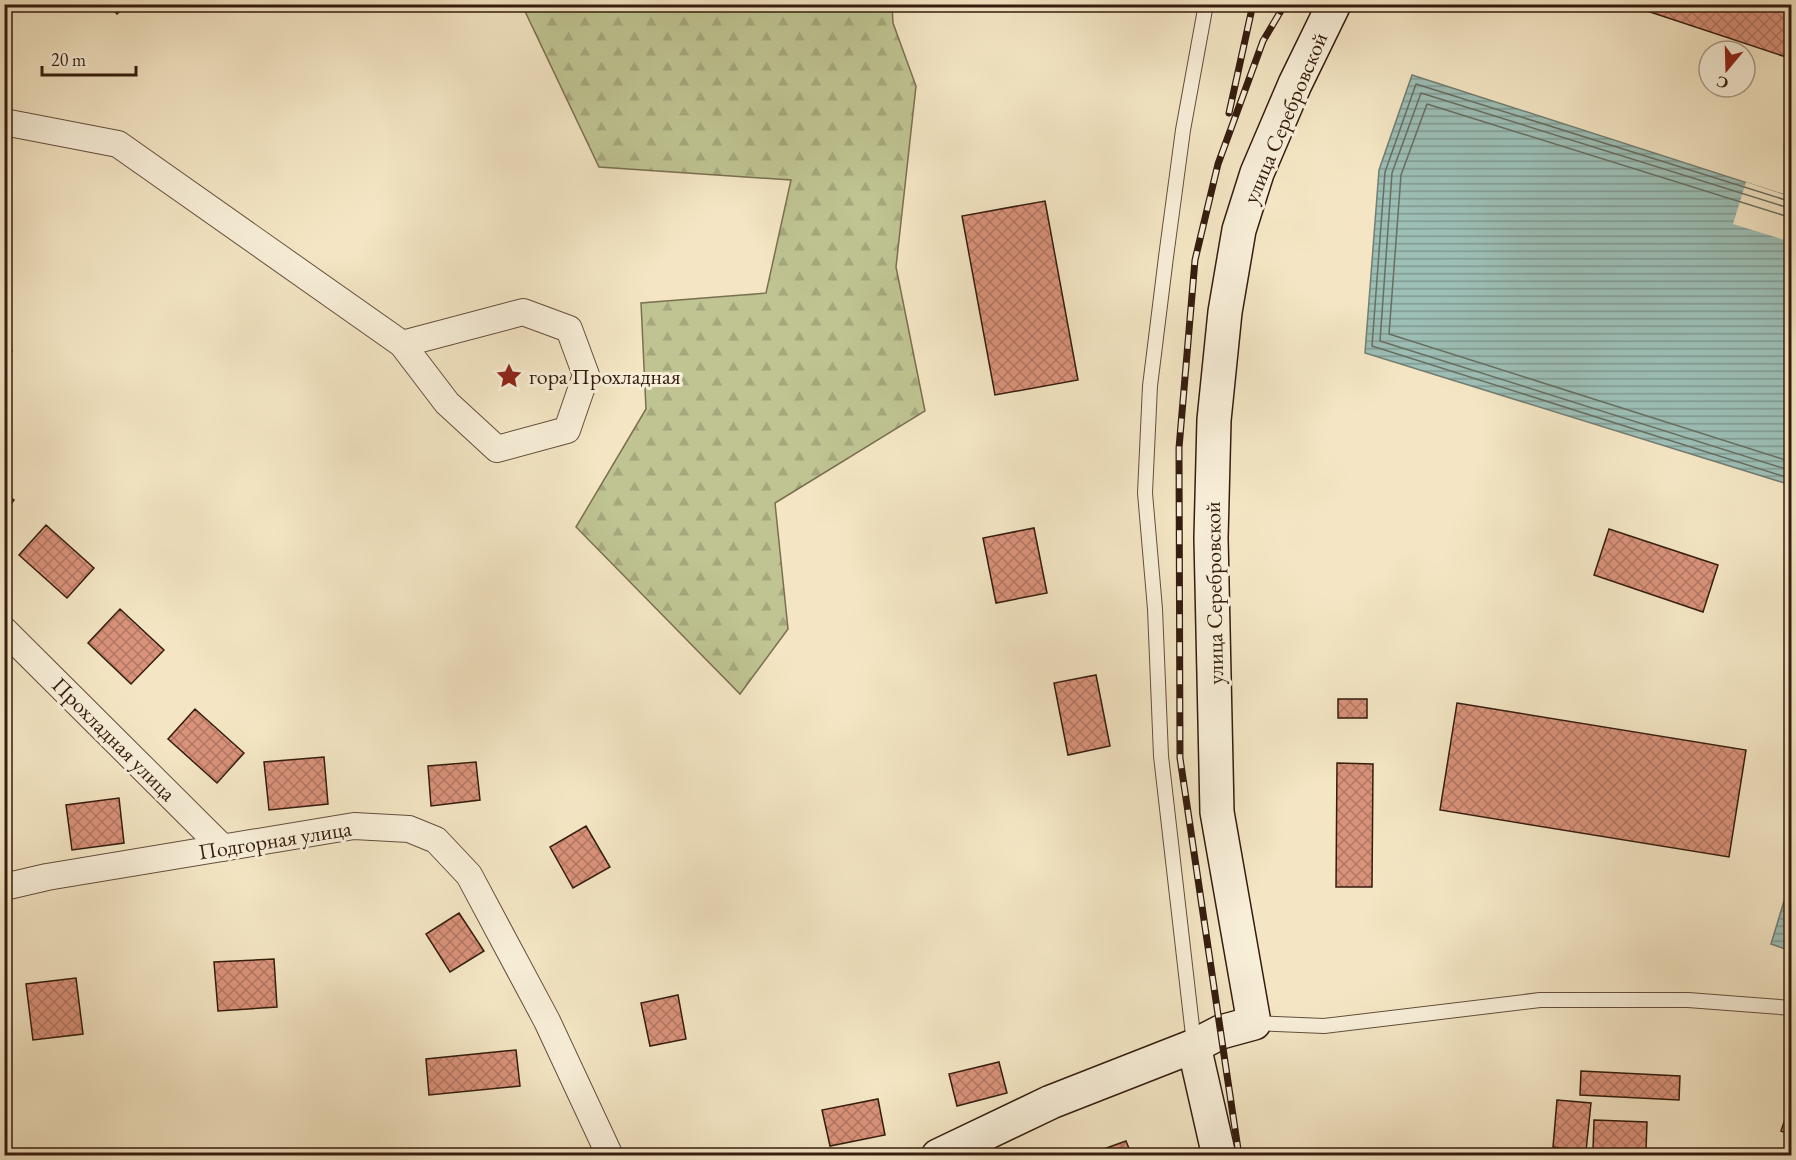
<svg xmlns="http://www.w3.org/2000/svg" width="1796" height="1160" font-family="'EB Garamond',serif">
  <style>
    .forest { fill: url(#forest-firs); stroke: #7a7050; stroke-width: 1.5 }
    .water { fill: url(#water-rules); stroke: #727e73; stroke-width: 1.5 }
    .pier { fill: #f4e6c4 }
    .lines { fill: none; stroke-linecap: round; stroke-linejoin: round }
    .shore { stroke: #686e62; stroke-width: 1.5 }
    .building { fill: url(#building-cross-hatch); stroke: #341c0e; stroke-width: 1.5 }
    .lane-casing { stroke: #644e3c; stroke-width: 16 }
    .street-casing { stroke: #644e3c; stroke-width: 28 }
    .secondary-casing { stroke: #341c0e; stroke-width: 36 }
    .lane { stroke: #f8efd9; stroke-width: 14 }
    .street { stroke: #f8efd9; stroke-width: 26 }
    .secondary { stroke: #f8efd9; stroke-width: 33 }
    .rail-casing { stroke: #341c0e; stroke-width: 7 }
    .rail { stroke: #f8efd9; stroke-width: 4.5; stroke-dasharray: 14; stroke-linecap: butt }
    .labels { text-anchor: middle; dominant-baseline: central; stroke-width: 6; stroke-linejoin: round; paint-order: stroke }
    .street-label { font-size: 22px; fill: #341c0e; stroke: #f8efd9 }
    .poi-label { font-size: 22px; fill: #341c0e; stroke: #f8efd9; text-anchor: start }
  </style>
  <defs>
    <pattern id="forest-firs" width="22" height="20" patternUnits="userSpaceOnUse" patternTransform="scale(1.5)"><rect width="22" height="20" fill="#bfc492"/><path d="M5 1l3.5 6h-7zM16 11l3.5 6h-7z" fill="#a5a87d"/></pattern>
    <pattern id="water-rules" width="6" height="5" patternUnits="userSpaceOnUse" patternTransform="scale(1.5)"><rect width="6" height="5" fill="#9cbfb6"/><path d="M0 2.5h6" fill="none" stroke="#809a92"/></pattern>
    <pattern id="building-cross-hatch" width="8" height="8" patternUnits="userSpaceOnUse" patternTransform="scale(1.5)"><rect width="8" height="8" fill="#da937b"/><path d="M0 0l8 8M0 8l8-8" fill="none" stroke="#b27763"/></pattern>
  </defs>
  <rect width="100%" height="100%" fill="#f4e6c4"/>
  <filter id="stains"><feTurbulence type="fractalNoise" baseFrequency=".00333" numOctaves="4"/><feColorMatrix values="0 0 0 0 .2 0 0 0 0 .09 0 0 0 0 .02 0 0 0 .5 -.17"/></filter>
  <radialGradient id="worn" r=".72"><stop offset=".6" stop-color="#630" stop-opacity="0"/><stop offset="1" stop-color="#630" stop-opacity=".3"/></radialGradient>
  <path class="forest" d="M522 5H892L893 23 916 86 896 267 925 411 775 503 788 629 740 694 576 527 646 409 641 303 766 293 791 180 599 167Z"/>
  <path class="water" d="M1412 75 1791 197V485L1365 353 1379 170Z
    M1791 878V951L1771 944Z"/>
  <path class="pier" d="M1746 182 1791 197V242L1733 224Z"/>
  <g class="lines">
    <path class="shore" d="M1792 202 1416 84 1385 172 1372 346 1792 479
      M1792 209 1421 93 1392 173 1380 341 1792 471
      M1792 218 1427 104 1401 175 1389 334 1792 462"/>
  </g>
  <path class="building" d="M108 4H128L117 14Z
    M1626 4H1792V59Z
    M1045 201 1078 380 995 395 962 216Z
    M4 342 12 351 4 357Z
    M4 494 14 500 4 514Z
    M46 525 94 568 67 598 19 555Z
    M1034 528 1047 593 996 603 983 538Z
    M1609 529 1718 565 1703 612 1594 575Z
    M120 609 164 650 131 684 88 643Z
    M1096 675 1110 746 1068 755 1054 683Z
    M1338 699H1367V718H1338Z
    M1457 703 1746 750 1729 857 1440 810Z
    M195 709 244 753 217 783 168 739Z
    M324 757 328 804 269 810 264 762Z
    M476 762 480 800 431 806 428 766Z
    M1337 763 1373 764 1372 887H1336Z
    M119 798 124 843 72 850 66 805Z
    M586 826 610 867 573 888 550 847Z
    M459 913 484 951 450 972 426 934Z
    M274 959 277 1007 218 1011 214 962Z
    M76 978 83 1034 33 1040 26 984Z
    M678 995 686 1039 650 1046 641 1003Z
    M516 1050 520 1086 429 1095 426 1059Z
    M999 1062 1007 1093 957 1106 949 1074Z
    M1581 1071 1680 1076 1679 1100 1580 1095Z
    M878 1099 885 1135 830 1146 822 1110Z
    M1792 1099V1135L1781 1131Z
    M1557 1100 1591 1103 1586 1151 1553 1147Z
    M1594 1120 1647 1122 1646 1151 1593 1150Z
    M1126 1141 1132 1156H1084Z"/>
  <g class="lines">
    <g class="lane-casing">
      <path id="lane" d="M1254 1023 1324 1026 1540 1000H1688L1792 1008
        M1194 1044 1161 756 1155 609 1145 493 1150 386 1166 257 1183 130 1206 4"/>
    </g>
    <g class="street-casing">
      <path id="street" d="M4 122 118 144 402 344 447 403 497 449 567 430 586 375 569 329 523 312 402 344
        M4 630 223 848
        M4 887 47 877 354 826 409 829 436 840 469 875 547 1021 610 1156"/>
    </g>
    <g class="secondary-casing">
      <path id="secondary" d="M1194 1046 1219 1156
        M938 1156 1051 1102 1194 1046 1221 1032 1254 1023 1217 812 1211 538 1214 420 1225 312 1239 230 1257 173 1295 84 1334 4"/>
    </g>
    <use href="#lane" class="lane"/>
    <use href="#street" class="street"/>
    <use href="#secondary" class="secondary"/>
    <g class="rail-casing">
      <path id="rail" d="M1229 113 1253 4
        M1239 1156 1180 758 1179 448 1195 260 1218 164 1263 41 1285 4"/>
    </g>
    <use href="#rail" class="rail"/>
  </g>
  <defs>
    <g id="sight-bare" transform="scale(2.07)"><path d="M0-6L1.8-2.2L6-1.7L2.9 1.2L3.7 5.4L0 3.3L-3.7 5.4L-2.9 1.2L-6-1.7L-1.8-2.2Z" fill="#8f2418" stroke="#f8efd9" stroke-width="2.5" paint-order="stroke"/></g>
  </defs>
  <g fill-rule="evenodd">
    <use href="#sight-bare" x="509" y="376"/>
  </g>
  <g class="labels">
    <g class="street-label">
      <text transform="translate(1285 118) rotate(-67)">улица Серебровской</text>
      <text transform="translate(1214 593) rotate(-91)">улица Серебровской</text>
      <text transform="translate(114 739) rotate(45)">Прохладная улица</text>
      <text transform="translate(275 840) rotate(-9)">Подгорная улица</text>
    </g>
    <g class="poi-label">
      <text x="529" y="376">гора Прохладная</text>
    </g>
  </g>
  <rect width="1796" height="1160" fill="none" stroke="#f4e6c4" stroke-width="24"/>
  <rect x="6" y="6" width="1784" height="1148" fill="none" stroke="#341c0e" stroke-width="3"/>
  <rect x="12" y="12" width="1772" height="1136" fill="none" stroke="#341c0e" stroke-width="1.5"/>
  <g transform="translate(1727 69) rotate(199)"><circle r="28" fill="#f8efd9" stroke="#aa9b88" stroke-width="1.5"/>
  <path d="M0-4.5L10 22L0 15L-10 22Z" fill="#8f2418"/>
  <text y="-9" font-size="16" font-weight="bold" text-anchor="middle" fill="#341c0e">С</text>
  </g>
  <path d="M42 66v9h94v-9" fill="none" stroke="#341c0e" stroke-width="3"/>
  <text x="51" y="66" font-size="18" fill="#341c0e" stroke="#f8efd9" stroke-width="4.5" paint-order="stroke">20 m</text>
  <rect width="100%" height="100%" filter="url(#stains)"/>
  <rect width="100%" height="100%" fill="url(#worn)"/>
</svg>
